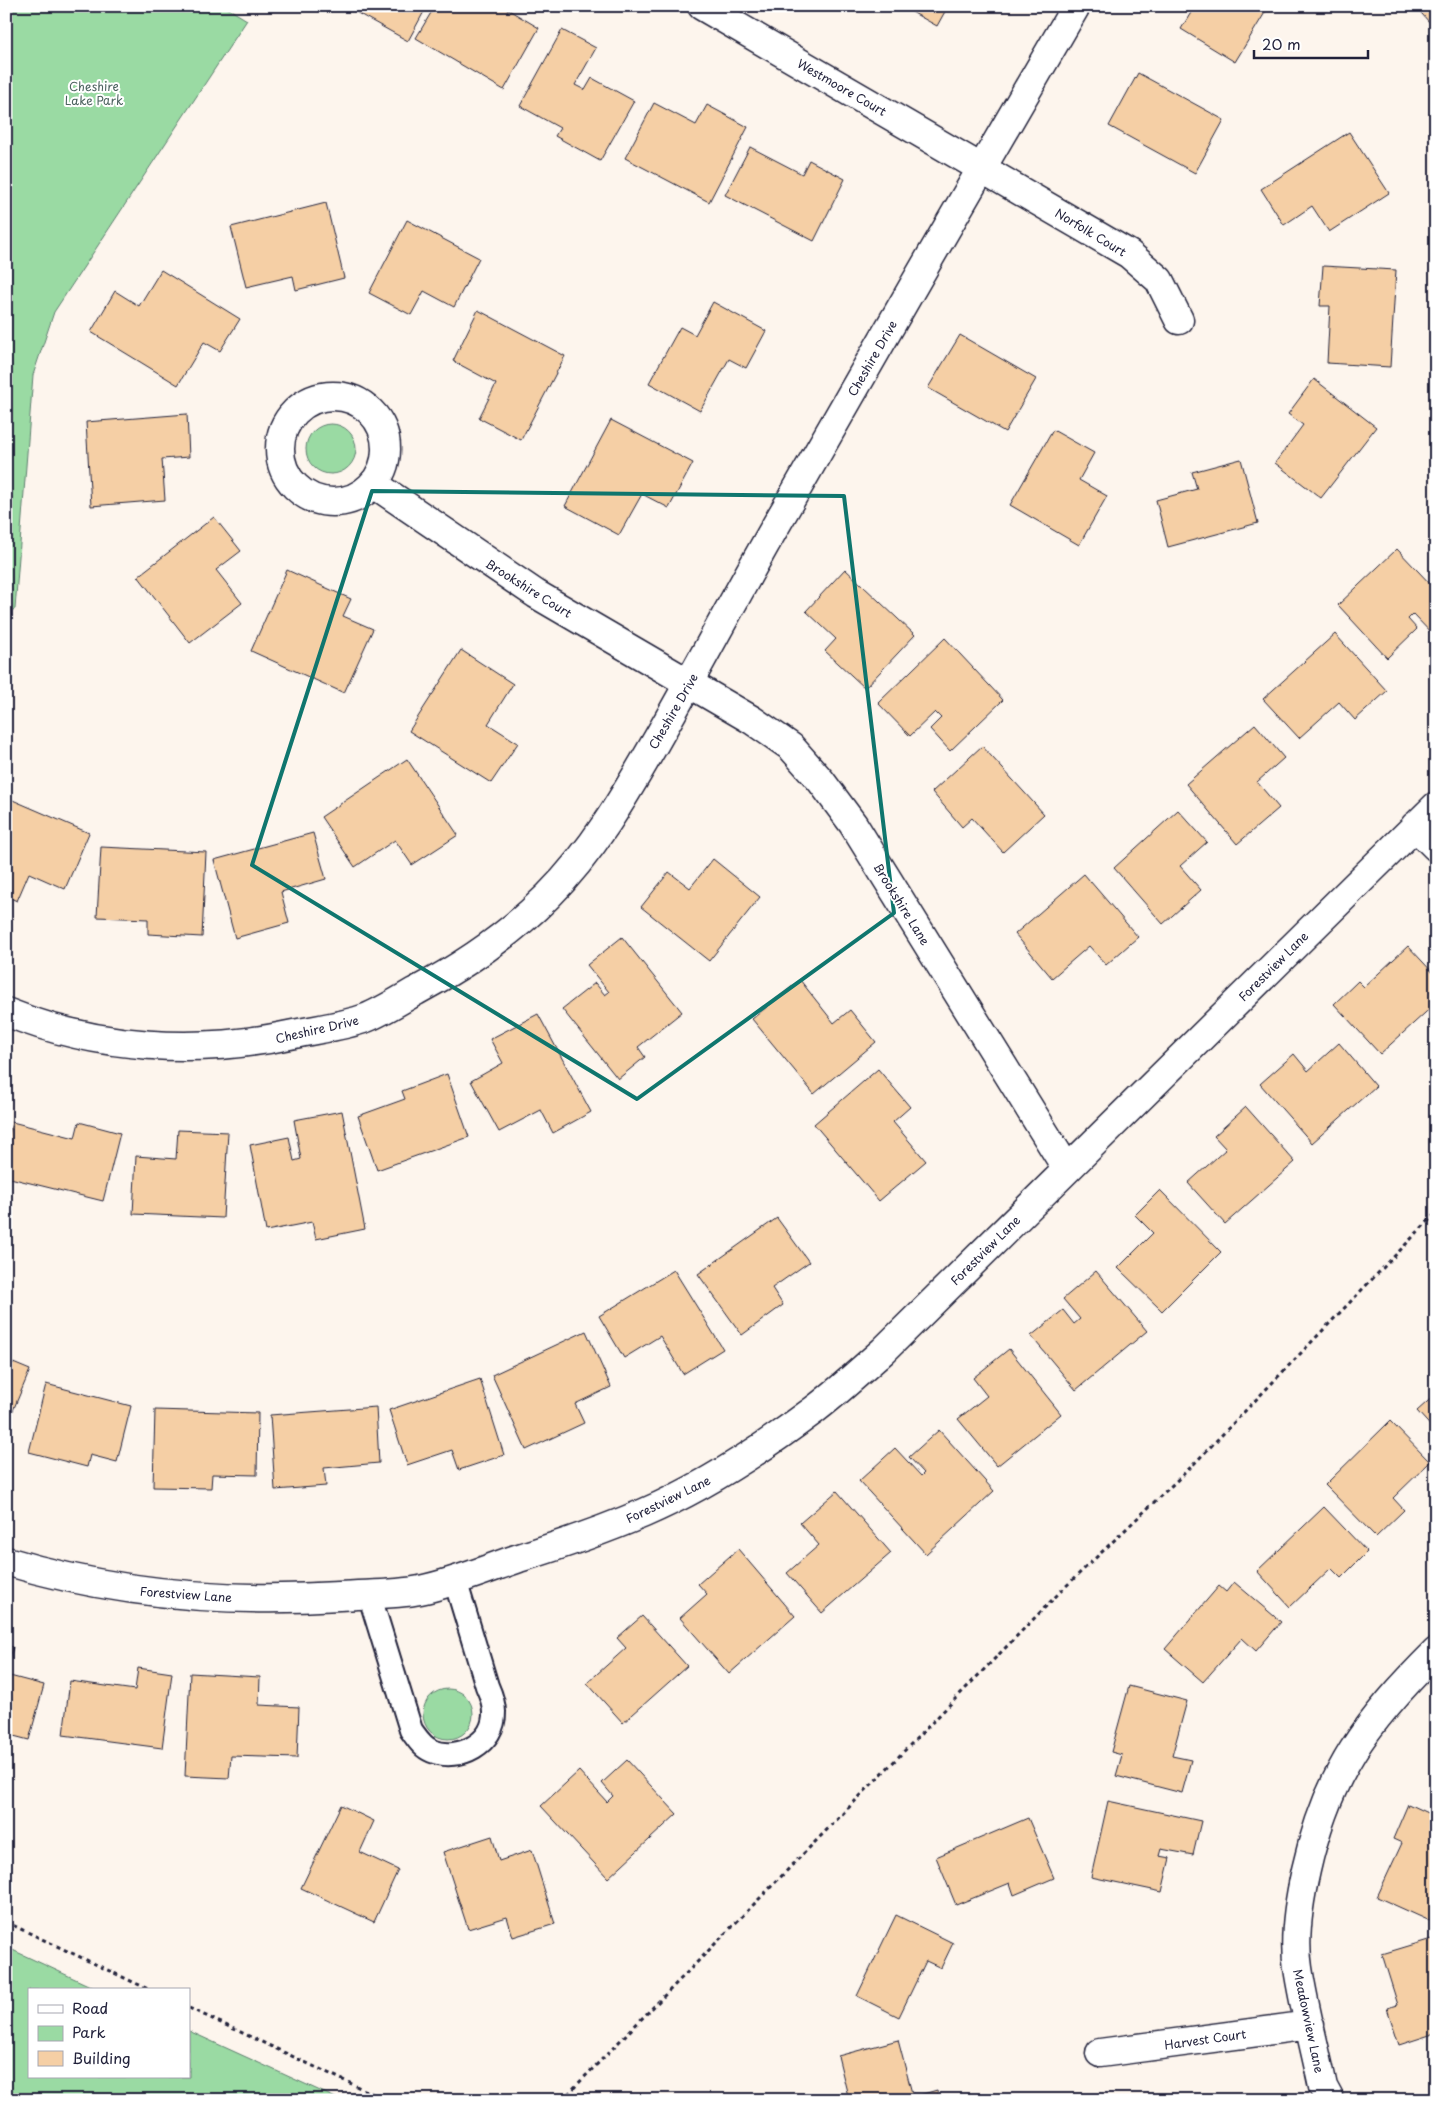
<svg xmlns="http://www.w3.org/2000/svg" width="1442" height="2106" font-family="'Playpen Sans',sans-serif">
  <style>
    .green { fill: #9adaa3; stroke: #5e7e6f }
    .building { fill: #f5cfa5; stroke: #22223b }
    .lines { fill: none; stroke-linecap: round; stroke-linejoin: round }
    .lane-casing { stroke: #22223b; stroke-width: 26 }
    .street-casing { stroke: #22223b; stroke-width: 31 }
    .path { stroke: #22223b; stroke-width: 3; stroke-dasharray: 4 4; stroke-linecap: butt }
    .lane { stroke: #fff; stroke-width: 22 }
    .street { stroke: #fff; stroke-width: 28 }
    .marked { fill: none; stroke: #0f766e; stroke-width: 4; stroke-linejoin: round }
    .labels { text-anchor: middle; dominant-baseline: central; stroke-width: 4; stroke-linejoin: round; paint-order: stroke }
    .park-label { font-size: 12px; fill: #4c625f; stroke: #fff }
    .street-label { font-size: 12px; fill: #22223b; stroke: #fff }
  </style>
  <rect width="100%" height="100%" fill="#fdf5ed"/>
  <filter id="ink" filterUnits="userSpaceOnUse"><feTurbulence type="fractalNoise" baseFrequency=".02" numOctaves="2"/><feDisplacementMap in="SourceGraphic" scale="10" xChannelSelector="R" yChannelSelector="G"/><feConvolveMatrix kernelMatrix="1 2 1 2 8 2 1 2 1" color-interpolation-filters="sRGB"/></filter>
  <g filter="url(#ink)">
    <path class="green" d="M6 6H224L247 20 54 312 33 375 15 609 6 613Z
      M306 449a25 25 0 1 1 50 0a25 25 0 1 1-50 0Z
      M423 1714a25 25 0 1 1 50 0a25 25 0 1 1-50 0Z
      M6 1947 99 1990H29V2077H189V2031L340 2100H6Z"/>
    <path class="building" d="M345 6H427L408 41Z
      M435 6H502L539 28 504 90 416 38Z
      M901 6H948L937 26Z
      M1195 6H1269L1235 62 1181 29Z
      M1415 6H1436V16L1429 22Z
      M562 30 596 48 575 85 585 90 592 78 634 101 600 161 555 136 560 128 520 106Z
      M1138 73 1224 120 1195 173 1109 126Z
      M654 103 696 125 707 105 748 127 709 202 625 158Z
      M1349 132 1389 193 1329 232 1312 206 1284 225 1261 189Z
      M750 147 802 174 809 160 845 179 814 241 725 195Z
      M326 203 344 278 296 290 293 276 246 287 231 227Z
      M407 220 479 258 454 307 424 291 411 315 369 293Z
      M1323 266 1396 270 1390 367 1327 363 1330 306H1320Z
      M161 270 240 319 220 351 204 342 178 385 91 332 115 291 139 306Z
      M713 302 766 331 746 368 729 359 700 411 649 383 680 327 695 335Z
      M478 310 565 356 521 440 479 418 496 384 453 361Z
      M960 335 1036 379 1005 432 928 388Z
      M1314 379 1376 427 1321 498 1275 463 1303 425 1288 414Z
      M187 414 189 457 162 459 165 500 91 506 86 422Z
      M611 420 693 463 669 508 642 494 619 535 565 506Z
      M1053 430 1094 453 1079 480 1107 496 1079 545 1010 505Z
      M1241 459 1258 523 1168 547 1156 500 1197 489 1192 472Z
      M214 517 241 551 216 570 242 603 190 643 138 576Z
      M1397 549 1436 590V638L1413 614 1408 619 1417 629 1387 658 1338 605Z
      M845 569 915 635 865 688 825 651 836 639 806 611Z
      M287 570 351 599 343 616 373 629 344 693 251 651Z
      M1335 634 1387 691 1355 720 1339 702 1299 738 1263 699Z
      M945 638 1003 700 950 751 930 729 941 718 935 712 910 736 878 703Z
      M461 650 513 684 488 724 518 743 491 783 409 731Z
      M1255 724 1284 758 1257 782 1279 808 1237 844 1186 784Z
      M982 746 1044 814 1003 852 972 818 962 827 932 792Z
      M407 759 458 835 412 865 395 840 355 867 321 817Z
      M8 798 89 833 65 889 29 873 17 901 6 896V803Z
      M1178 810 1207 842 1180 866 1201 890 1163 924 1114 868Z
      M313 833 326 879 281 892 289 923 235 938 214 860Z
      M101 847 206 852 202 937 148 934V919L97 917Z
      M713 859 760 897 709 961 641 907 669 872 690 888Z
      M1084 874 1138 937 1106 965 1089 946 1052 978 1015 934Z
      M622 937 682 1012 638 1047 645 1057 618 1079 562 1009 595 983 605 995 609 992 587 965Z
      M1408 946 1436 976V1003L1380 1054 1334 1004 1358 981 1364 987Z
      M800 980 834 1023 850 1010 876 1042 814 1094 752 1019Z
      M538 1014 591 1112 553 1133 541 1110 499 1132 471 1081 503 1063 490 1039Z
      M1339 1043 1376 1086 1312 1143 1260 1084 1294 1054 1308 1071Z
      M878 1069 910 1107 893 1122 926 1161 879 1201 814 1124Z
      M447 1074 469 1137 377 1170 358 1116 405 1099 402 1091Z
      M1246 1107 1295 1162 1225 1224 1188 1183 1226 1149 1214 1136Z
      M342 1111 365 1229 316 1239 312 1222 266 1231 250 1145 289 1137 294 1161 301 1159 294 1120Z
      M12 1122 75 1138 79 1122 120 1133 103 1201 6 1177V1147Z
      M178 1130 228 1132 223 1218 133 1214 136 1156 176 1159Z
      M1160 1190 1221 1252 1162 1311 1118 1268 1153 1233 1135 1215Z
      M777 1218 809 1262 772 1288 783 1305 742 1335 698 1274Z
      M674 1270 723 1349 683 1374 660 1336 624 1358 599 1316Z
      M1096 1271 1147 1331 1076 1390 1031 1336 1063 1310 1074 1324 1080 1319 1063 1299Z
      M586 1331 611 1387 575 1404 584 1423 526 1450 492 1375Z
      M1009 1349 1061 1414 997 1466 958 1419 987 1396 973 1378Z
      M6 1360 30 1370 9 1420 6 1419Z
      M480 1379 504 1455 459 1470 452 1450 407 1465 389 1410Z
      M46 1384 131 1406 117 1462 90 1455 87 1467 29 1452Z
      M1436 1394V1432L1417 1411Z
      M376 1407 379 1463 324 1468 326 1486 275 1490 270 1415Z
      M155 1410 258 1413 257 1475 212 1474 211 1488 153 1487Z
      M1390 1421 1430 1462 1393 1498 1404 1510 1376 1537 1325 1485Z
      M939 1430 994 1491 926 1554 859 1481 895 1448 921 1476 924 1473 909 1457Z
      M837 1491 891 1553 822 1613 787 1573 819 1545 800 1523Z
      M1324 1507 1367 1552 1341 1578 1331 1568 1290 1607 1257 1571Z
      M738 1549 795 1616 729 1674 680 1618 707 1594 698 1584Z
      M1234 1582 1281 1622 1256 1651 1242 1638 1203 1682 1165 1649 1219 1586 1226 1592Z
      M642 1616 687 1666 623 1723 587 1683 626 1648 617 1638Z
      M6 1645 13 1647 6 1674Z
      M138 1668 172 1673 162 1748 63 1735 70 1681 135 1690Z
      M190 1673 260 1677 259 1705 299 1707 297 1758 231 1756 229 1778 185 1776Z
      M6 1675 44 1685 29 1740 6 1734Z
      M1129 1686 1187 1701 1172 1756 1191 1760 1182 1793 1116 1776 1122 1755 1111 1752Z
      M627 1760 677 1814 608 1878 541 1806 579 1771 607 1802 613 1796 602 1783Z
      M1108 1801 1201 1821 1193 1855 1161 1849 1159 1856 1170 1858 1162 1892 1091 1877Z
      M1408 1804 1436 1817V1909L1430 1921 1377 1897 1402 1843 1393 1839Z
      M341 1805 374 1821 360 1852 398 1870 374 1922 301 1888Z
      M1028 1818 1054 1878 1014 1895 1010 1883 956 1905 936 1857Z
      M492 1836 499 1861 532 1850 555 1924 513 1937 507 1917 468 1929 443 1852Z
      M896 1915 953 1943 941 1968 926 1961 899 2017 857 1996Z
      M1435 1938 1436 2033 1399 2045 1387 2008 1398 2005 1382 1954Z
      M898 2040 913 2097 937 2090 939 2100H849L838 2056Z
      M1436 2084V2100H1427Z"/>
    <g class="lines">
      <g class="lane-casing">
        <path id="lane" d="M369 1594 411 1730C417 1738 422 1747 432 1751 459 1762 495 1743 494 1712 494 1703 491 1695 487 1686L455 1580"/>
      </g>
      <g class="street-casing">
        <path id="street" d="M702 6 1129 254 1159 280 1179 320
          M280 449a53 53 0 1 1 106 0a53 53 0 1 1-106 0Z
          M374 484 536 594 752 720 791 747 821 781 853 824 1067 1169
          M1415 826 1436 847
          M6 1012C97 1049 199 1055 294 1034 318 1029 344 1026 366 1018 383 1011 400 1000 416 991 465 965 509 935 548 896 593 851 624 797 655 743 700 665 741 585 786 508 882 340 978 173 1076 6
          M6 1561C115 1594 226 1603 339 1596 366 1594 394 1595 420 1590 454 1583 487 1569 519 1558 561 1545 604 1530 644 1513 705 1487 762 1449 814 1410 838 1392 860 1371 883 1351L1436 806
          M1100 2053 1310 2025
          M1330 2100 1323 2087C1315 2048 1304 2008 1298 1968 1293 1937 1299 1901 1306 1870 1328 1772 1366 1722 1436 1652"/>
      </g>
      <path class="path" d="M6 1922 150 1990
        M189 2008 386 2100
        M6 2096 17 2100
        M562 2100 1062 1590 1191 1467 1436 1213"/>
      <use href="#lane" class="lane"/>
      <use href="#street" class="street"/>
    </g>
  </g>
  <path class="marked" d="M372 491 844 496 894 913 637 1099 252 865Z"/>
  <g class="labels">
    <g class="park-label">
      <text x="94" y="86">Cheshire<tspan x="94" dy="14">Lake Park</tspan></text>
    </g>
    <g class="street-label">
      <text transform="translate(842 87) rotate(30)">Westmoore Court</text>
      <text transform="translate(1091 232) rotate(31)">Norfolk Court</text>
      <text transform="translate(872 358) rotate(-60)">Cheshire Drive</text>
      <text transform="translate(529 588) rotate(32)">Brookshire Court</text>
      <text transform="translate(673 711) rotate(-60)">Cheshire Drive</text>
      <text transform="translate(902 904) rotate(58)">Brookshire Lane</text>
      <text transform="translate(1273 966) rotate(-45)">Forestview Lane</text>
      <text transform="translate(317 1029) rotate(-13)">Cheshire Drive</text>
      <text transform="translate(985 1250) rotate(-45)">Forestview Lane</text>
      <text transform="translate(668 1499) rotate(-26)">Forestview Lane</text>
      <text transform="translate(186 1594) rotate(4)">Forestview Lane</text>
      <text transform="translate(1309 2021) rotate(78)">Meadowview Lane</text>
      <text transform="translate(1205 2039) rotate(-8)">Harvest Court</text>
    </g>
  </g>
  <rect width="1442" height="2106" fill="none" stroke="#fff" stroke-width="25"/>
  <rect x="12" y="12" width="1417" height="2081" fill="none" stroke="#22223b" stroke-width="2" filter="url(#ink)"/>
  <rect x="28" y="1988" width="162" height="90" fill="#ffffff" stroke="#a7a7b1"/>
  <rect x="38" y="2005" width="25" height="8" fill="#ffffff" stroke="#a7a7b1"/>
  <text x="72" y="2014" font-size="15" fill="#22223b">Road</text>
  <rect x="38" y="2026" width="25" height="15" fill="#9adaa3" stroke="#a7a7b1"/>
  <text x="72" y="2038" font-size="15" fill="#22223b">Park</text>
  <rect x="38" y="2051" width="25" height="15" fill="#f5cfa5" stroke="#a7a7b1"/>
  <text x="72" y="2064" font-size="15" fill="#22223b">Building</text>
  <path d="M1254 50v8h114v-8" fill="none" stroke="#22223b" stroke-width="2.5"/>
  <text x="1262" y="50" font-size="15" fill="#22223b" stroke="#ffffff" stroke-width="4" paint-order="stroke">20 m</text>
</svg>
